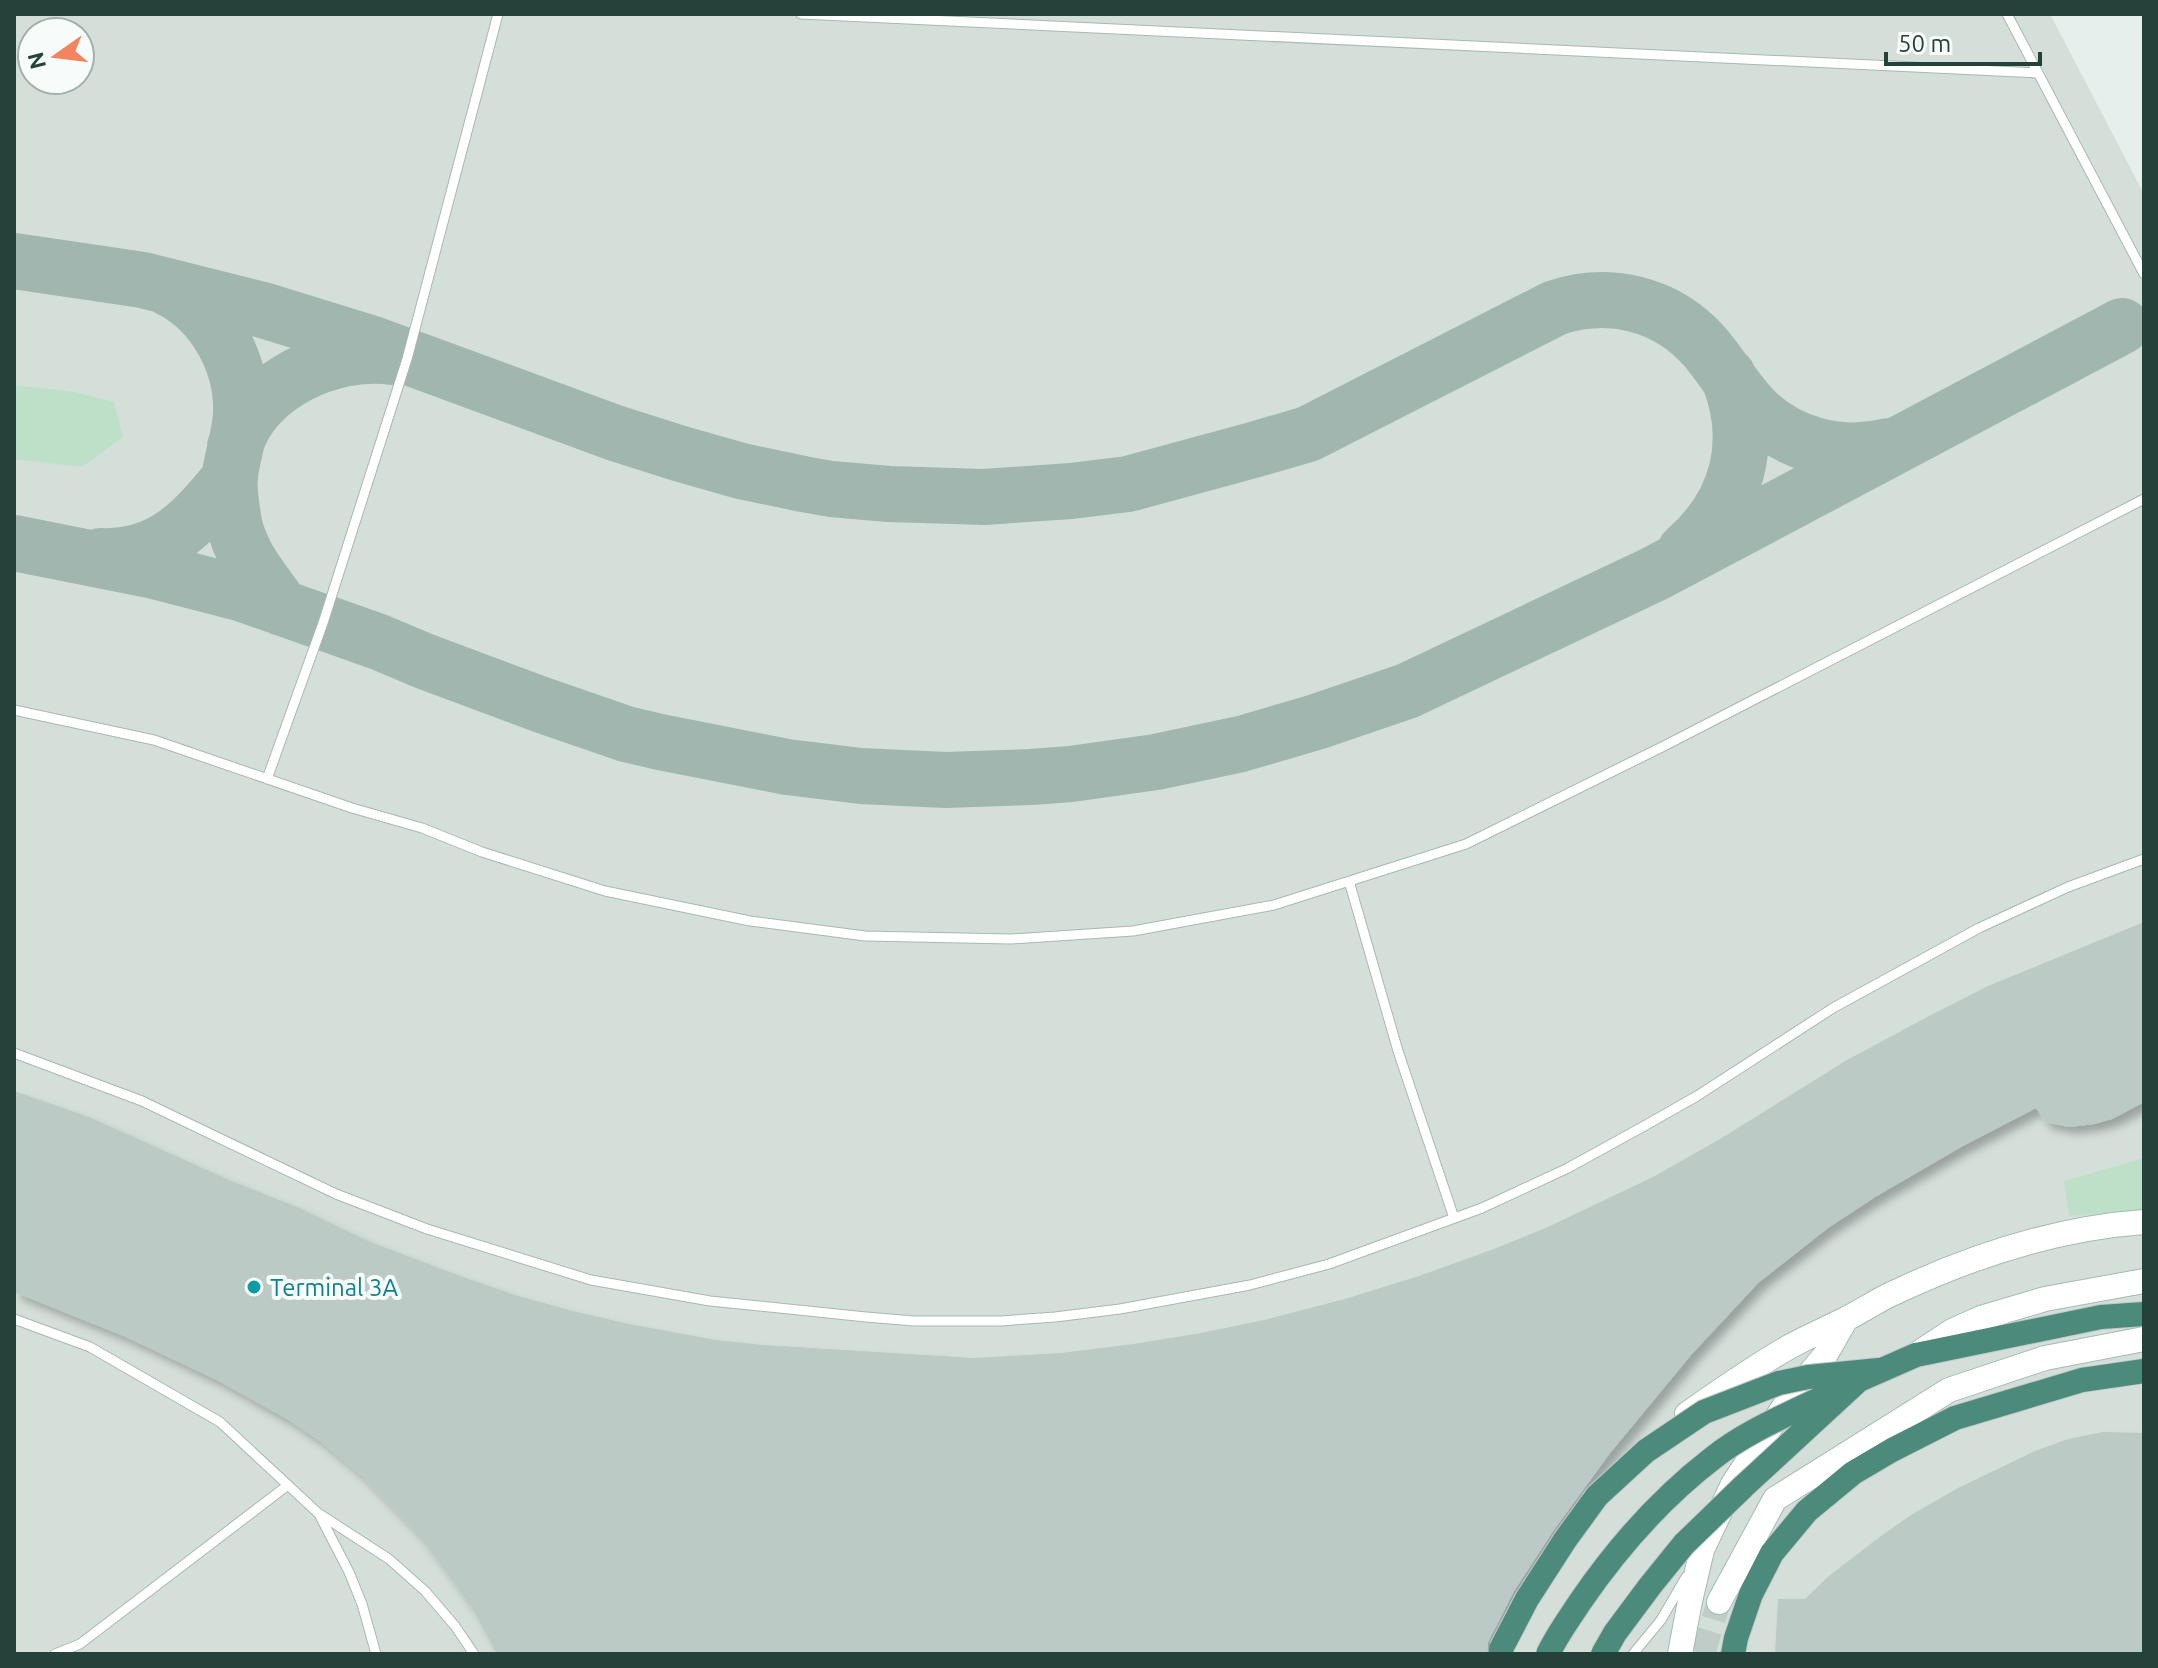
<svg xmlns="http://www.w3.org/2000/svg" width="2158" height="1668" font-family="Ubuntu,sans-serif">
  <style>
    .built { fill: #d4dfda; fill-rule: evenodd }
    .green { fill: #bfe0c8 }
    .lines { fill: none; stroke-linecap: round; stroke-linejoin: round }
    .taxiway { stroke: #a2b6b0; stroke-width: 56 }
    .building { fill: #bbcac4; filter: url(#shadow) }
    .secondary-tunnel { stroke: #bfccc8; stroke-width: 24; stroke-dasharray: 24 12; stroke-linecap: butt }
    .service-casing { stroke: #a8b8b2; stroke-width: 11 }
    .secondary-casing { stroke: #a4bbb3; stroke-width: 26 }
    .trunk-casing { stroke: #c2cac8; stroke-width: 26 }
    .service { stroke: #fff; stroke-width: 9 }
    .secondary { stroke: #fff; stroke-width: 24 }
    .trunk { stroke: #4c8a7c; stroke-width: 24 }
    .trunk-bridge-casing { stroke: #c2cac8; stroke-width: 26; stroke-linecap: butt }
    .trunk-bridge { stroke: #4c8a7c; stroke-width: 24 }
    .culture-dot { fill: #0f9aa8; stroke: #f7fbf9; stroke-width: 3 }
    .labels { text-anchor: middle; dominant-baseline: central; stroke-width: 8; stroke-linejoin: round; paint-order: stroke }
    .culture-label { font-size: 24px; fill: #0d838f; stroke: #f7fbf9; text-anchor: start }
  </style>
  <defs>
    <filter id="shadow"><feDropShadow dx="7" dy="7" stdDeviation="4" flood-color="#0004"/></filter>
  </defs>
  <rect width="100%" height="100%" fill="#e6efeb"/>
  <path class="built" d="M14 14H2050L2144 194V1654H14ZM32 32H80V80H32Z"/>
  <path class="green" d="M14 385 75 392 114 402 123 437 82 467 14 459Z
    M2144 1158V1210L2069 1216 2064 1181Z"/>
  <g class="lines">
    <path class="taxiway" d="M14 261 143 280 266 311 373 344 615 433 678 453 741 471 803 484 831 489 889 494 984 497 1071 491 1128 484 1253 450 1308 434 1555 308C1609 290 1666 303 1705 347 1722 367 1735 390 1753 409 1788 445 1841 458 1889 446
      M168 288C214 310 243 363 241 414 240 434 233 454 230 474 228 490 232 508 234 523 241 557 263 580 282 608
      M235 447C252 385 333 348 393 357
      M14 543 150 570 243 594 379 642 424 661 542 705 626 734 660 742 787 767 861 776 946 780 1031 777 1071 774 1156 762 1241 744 1316 722 1407 691 1654 574 2122 326
      M1685 551C1738 505 1755 442 1728 376
      M100 556C162 559 194 522 230 478"/>
  </g>
  <path class="building" d="M2144 922V1102L2112 1119 2094 1124 2069 1127 2045 1122 2036 1108 1961 1147 1875 1197 1828 1228 1758 1283 1691 1355 1610 1453 1553 1531 1514 1591 1488 1642 1487 1654H497L472 1608 418 1534 362 1476 320 1441 287 1419 217 1380 126 1337 14 1292V1091L89 1117 229 1180 297 1207 368 1241 460 1276 518 1296 577 1312 629 1324 716 1340 763 1345 974 1358 1061 1353 1134 1344 1201 1333 1264 1320 1345 1299 1419 1276 1494 1249 1548 1227 1653 1177 1720 1139 1847 1060 1931 1015 1988 986Z
    M2103 1432 2144 1433V1654H1775L1778 1599H1805L1830 1575 1881 1536 1911 1515 1958 1488 2035 1451 2068 1439Z"/>
  <g class="lines">
    <path class="secondary-tunnel" d="M1703 1654 1719 1602"/>
    <g class="service-casing">
      <path id="service" d="M801 14 2038 73
        M2007 14 2144 274
        M14 710 154 740 352 808 422 828 482 852 605 891 750 921 865 936 1011 939 1133 931 1274 905 1466 844 1664 746 2144 499
        M267 779 323 623 407 359 498 14
        M1349 881 1398 1051 1454 1218
        M14 1053 142 1101 336 1194 427 1229 591 1280 710 1301 866 1317 914 1321H1000L1055 1317 1120 1309 1250 1285 1329 1264 1482 1208 1568 1168 1646 1125 1697 1096 1833 1008 1979 928 2068 887 2144 859
        M14 1319 90 1347 220 1422 318 1513 389 1559 425 1591 455 1626 474 1654
        M320 1516 349 1572 362 1604 376 1654
        M55 1654 80 1644 288 1485
        M1633 1654 1661 1620 1686 1577"/>
    </g>
    <g class="secondary-casing">
      <path id="secondary" d="M1917 1354 1952 1331 1981 1318 2045 1299 2144 1281
        M1687 1414C1720 1391 1754 1367 1789 1347 1807 1337 1826 1329 1844 1320 1862 1311 1879 1299 1898 1291 1975 1255 2059 1228 2144 1222
        M1719 1602 1775 1499 1949 1390 2045 1358 2144 1339
        M1680 1654 1690 1601 1702 1550 1733 1484 1791 1396 1826 1354 1846 1319"/>
    </g>
    <g class="trunk-casing">
      <path id="trunk" d="M1916 1355 2101 1317 2144 1314
        M1733 1654 1736 1638 1751 1594 1772 1553 1807 1511 1853 1473 1892 1450 1955 1418 2082 1380 2144 1371"/>
    </g>
    <use href="#service" class="service"/>
    <use href="#secondary" class="secondary"/>
    <use href="#trunk" class="trunk"/>
    <g class="trunk-bridge-casing">
      <path id="trunk-bridge" d="M1501 1649 1527 1599 1565 1540 1597 1496 1646 1451 1704 1412 1779 1383 1808 1377 1879 1370
        M1548 1654C1557 1635 1569 1619 1580 1602 1617 1548 1661 1498 1713 1458 1748 1430 1792 1413 1832 1393
        M1603 1654 1615 1633 1650 1586 1684 1544 1744 1486 1859 1380 1916 1355"/>
    </g>
    <use href="#trunk-bridge" class="trunk-bridge"/>
  </g>
  <circle class="culture-dot" cx="254" cy="1287" r="8"/>
  <g class="labels">
    <g class="culture-label">
      <text x="270" y="1287">Terminal 3A</text>
    </g>
  </g>
  <rect width="2158" height="1668" fill="none" stroke="#24423a" stroke-width="32"/>
  <g transform="translate(56 56) rotate(256)"><circle r="38" fill="#f7fbf9" stroke="#a3b1ad" stroke-width="2"/>
  <path d="M0-6L14 30L0 20L-14 30Z" fill="#f4845f"/>
  <text y="-12" font-size="22" font-weight="bold" text-anchor="middle" fill="#24423a">N</text>
  </g>
  <path d="M1886 52v12h154v-12" fill="none" stroke="#24423a" stroke-width="4"/>
  <text x="1898" y="52" font-size="24" fill="#24423a" stroke="#f7fbf9" stroke-width="6" paint-order="stroke">50 m</text>
</svg>
